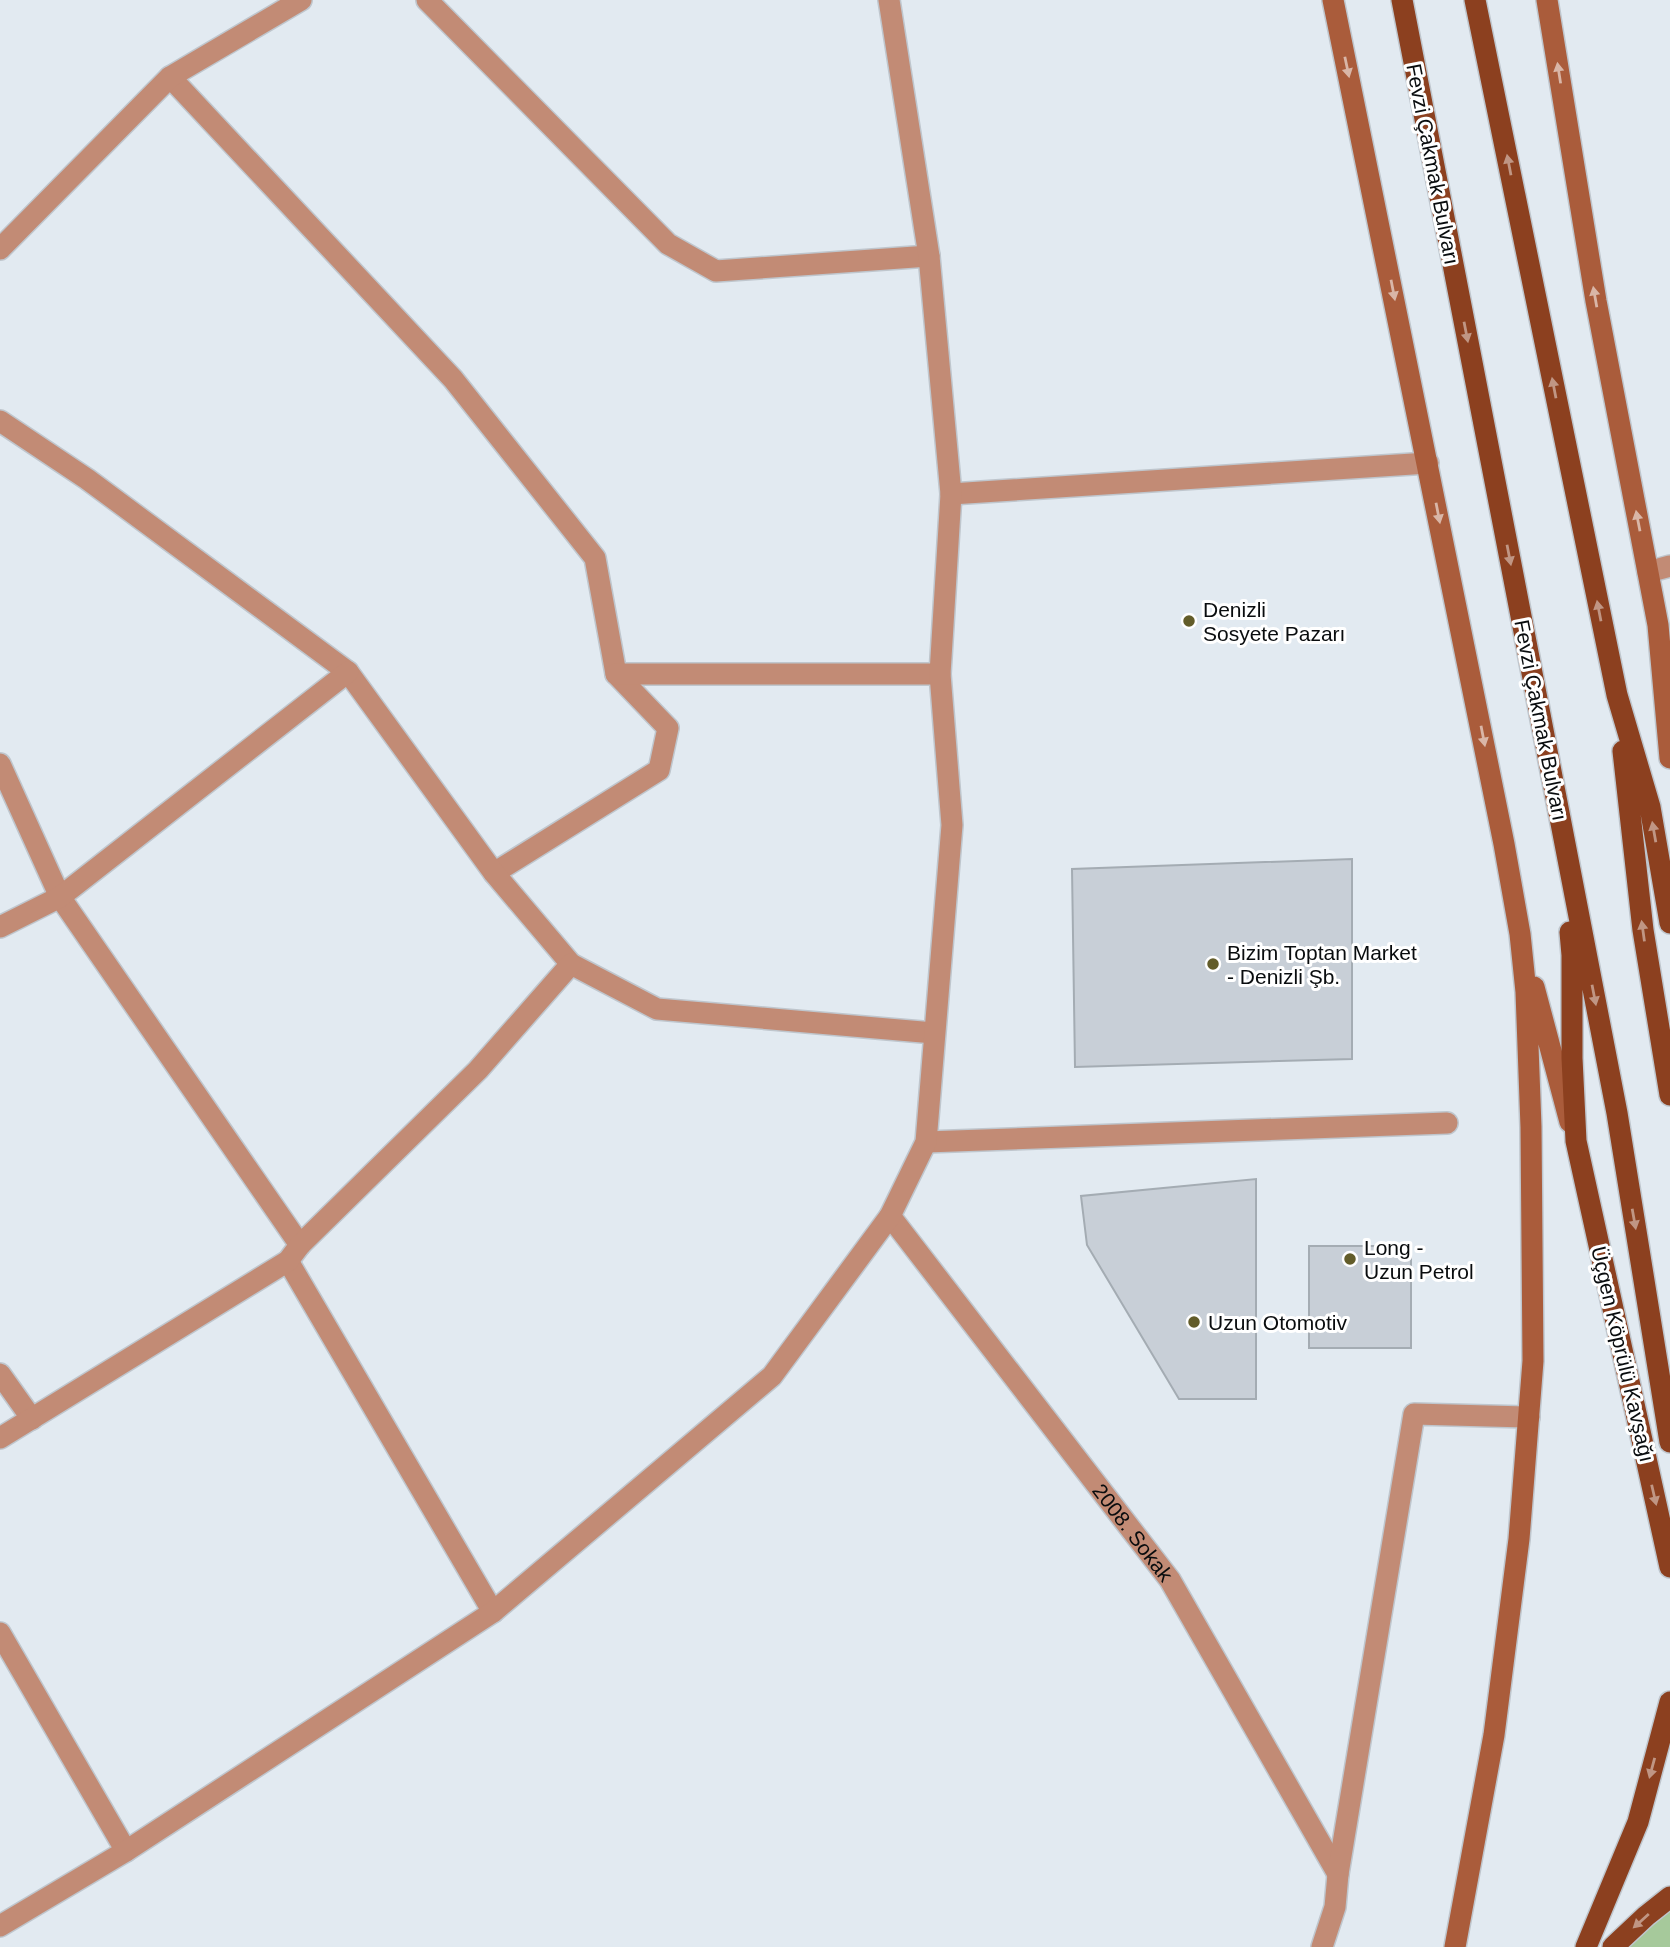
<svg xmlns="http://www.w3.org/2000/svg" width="1670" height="1947" font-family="Helvetica,sans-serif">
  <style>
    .grass { fill: #a6c99b }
    .building { fill: #c8cfd7; stroke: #a4acb3; stroke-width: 2 }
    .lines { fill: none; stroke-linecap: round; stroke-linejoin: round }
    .street-casing { stroke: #bfc6cd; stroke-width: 24 }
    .secondary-casing { stroke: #bfc6cd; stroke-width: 24 }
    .primary-casing { stroke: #bfc6cd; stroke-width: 24 }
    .street { stroke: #c28b75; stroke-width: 21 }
    .secondary { stroke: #aa5c3b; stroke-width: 21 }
    .primary { stroke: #8c401f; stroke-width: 21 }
    .oneway { fill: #d9b6a7 }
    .oneway2 { fill: #c09684 }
    .poi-dot { fill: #625c29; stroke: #fff; stroke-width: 2.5 }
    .labels { text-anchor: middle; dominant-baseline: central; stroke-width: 6; stroke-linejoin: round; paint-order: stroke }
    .street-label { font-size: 21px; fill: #090c0e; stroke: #fff }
    .poi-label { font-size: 21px; fill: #090c0e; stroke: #fff; text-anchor: start }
  </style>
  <rect width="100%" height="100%" fill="#e2eaf1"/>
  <path class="grass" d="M1670 1897V1947H1613Z"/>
  <path class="building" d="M1352 859V1059L1075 1067 1072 869Z
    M1256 1179V1399H1179L1087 1245 1081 1196Z
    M1309 1246H1411V1348H1309Z"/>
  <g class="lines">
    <g class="street-casing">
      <g id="street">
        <path d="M427 0 668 244 716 271 929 256"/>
        <path d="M170 77 453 379 595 558 616 674 668 728 659 770 494 873"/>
        <path d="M0 249 170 77 301 0"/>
        <path d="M0 421 87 479 348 672 494 873 571 964 657 1009 934 1033"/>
        <path d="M951 494 1428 463"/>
        <path d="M1648 572 1670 566"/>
        <path d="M616 674H940"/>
        <path d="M0 764 60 897 300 1245"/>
        <path d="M0 927 60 897 348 672"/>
        <path d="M926 1142 1447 1123"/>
        <path id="s1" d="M890 1216 1170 1580 1338 1874"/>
        <path d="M288 1261 493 1612"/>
        <path d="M0 1374 32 1419"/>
        <path d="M0 1438 288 1261 300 1245 478 1070 571 964"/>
        <path d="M0 1633 126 1851"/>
        <path d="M0 1926 126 1851 493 1612 772 1376 890 1216 926 1142 952 825 940 674 951 494 929 256 889 0"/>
        <path d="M1322 1947 1335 1907 1338 1874 1414 1414 1529 1417"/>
      </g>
    </g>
    <g class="secondary-casing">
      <path id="secondary" d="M1333 0 1504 844 1520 934 1526 992 1531 1127 1533 1361 1519 1539 1494 1735 1455 1947
        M1547 0 1596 301 1658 625 1670 758
        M1534 987 1570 1122"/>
    </g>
    <g class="primary-casing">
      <path id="primary" d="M1402 0 1617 1113 1670 1442
        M1475 0 1617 695 1650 807 1670 923
        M1623 751 1643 930 1670 1095
        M1570 932 1572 955V1058L1576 1141 1670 1567
        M1586 1947 1638 1822 1670 1702
        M1613 1947 1646 1916 1670 1897"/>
    </g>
    <use href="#street" class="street"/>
    <use href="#secondary" class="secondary"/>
    <use href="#primary" class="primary"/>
  </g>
  <defs><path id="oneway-solid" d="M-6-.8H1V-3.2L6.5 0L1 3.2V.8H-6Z" transform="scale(1.75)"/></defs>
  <g class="oneway">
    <use href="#oneway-solid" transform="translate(1347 67) rotate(78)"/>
    <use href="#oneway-solid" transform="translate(1559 73) rotate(-99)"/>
    <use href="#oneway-solid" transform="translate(1393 290) rotate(79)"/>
    <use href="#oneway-solid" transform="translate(1595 297) rotate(-100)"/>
    <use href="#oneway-solid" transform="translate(1438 513) rotate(79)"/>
    <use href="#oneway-solid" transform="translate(1638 521) rotate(-101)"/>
    <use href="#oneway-solid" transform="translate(1483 736) rotate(79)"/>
  </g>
  <g class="oneway2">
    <use href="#oneway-solid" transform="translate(1509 165) rotate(-101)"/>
    <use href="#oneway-solid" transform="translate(1466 332) rotate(79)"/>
    <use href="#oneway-solid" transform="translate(1554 388) rotate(-101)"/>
    <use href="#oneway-solid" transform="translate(1509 555) rotate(79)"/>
    <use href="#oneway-solid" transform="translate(1599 611) rotate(-101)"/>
    <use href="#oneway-solid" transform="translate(1654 832) rotate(-100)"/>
    <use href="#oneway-solid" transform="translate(1643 931) rotate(-98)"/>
    <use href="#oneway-solid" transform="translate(1594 995) rotate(79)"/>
    <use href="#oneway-solid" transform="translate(1634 1219) rotate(80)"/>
    <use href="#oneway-solid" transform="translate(1654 1495) rotate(77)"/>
    <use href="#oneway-solid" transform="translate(1652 1768) rotate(105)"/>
    <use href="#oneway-solid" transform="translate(1641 1921) rotate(138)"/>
  </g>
  <g class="poi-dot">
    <circle cx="1189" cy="621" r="7"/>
    <circle cx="1213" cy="964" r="7"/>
    <circle cx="1350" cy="1259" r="7"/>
    <circle cx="1194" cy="1322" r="7"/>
  </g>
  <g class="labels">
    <g class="street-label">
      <text transform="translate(1433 164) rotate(79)">Fevzi Çakmak Bulvarı</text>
      <text transform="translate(1541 720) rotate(79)">Fevzi Çakmak Bulvarı</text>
      <text transform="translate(1623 1354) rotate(77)">Üçgen Köprülü Kavşağı</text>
      <text stroke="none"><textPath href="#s1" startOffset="399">2008. Sokak</textPath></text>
    </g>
    <g class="poi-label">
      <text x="1203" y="609">Denizli<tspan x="1203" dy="24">Sosyete Pazarı</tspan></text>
      <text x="1227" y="952">Bizim Toptan Market<tspan x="1227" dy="24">- Denizli Şb.</tspan></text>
      <text x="1364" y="1247">Long -<tspan x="1364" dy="24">Uzun Petrol</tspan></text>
      <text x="1208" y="1322">Uzun Otomotiv</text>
    </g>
  </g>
</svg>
